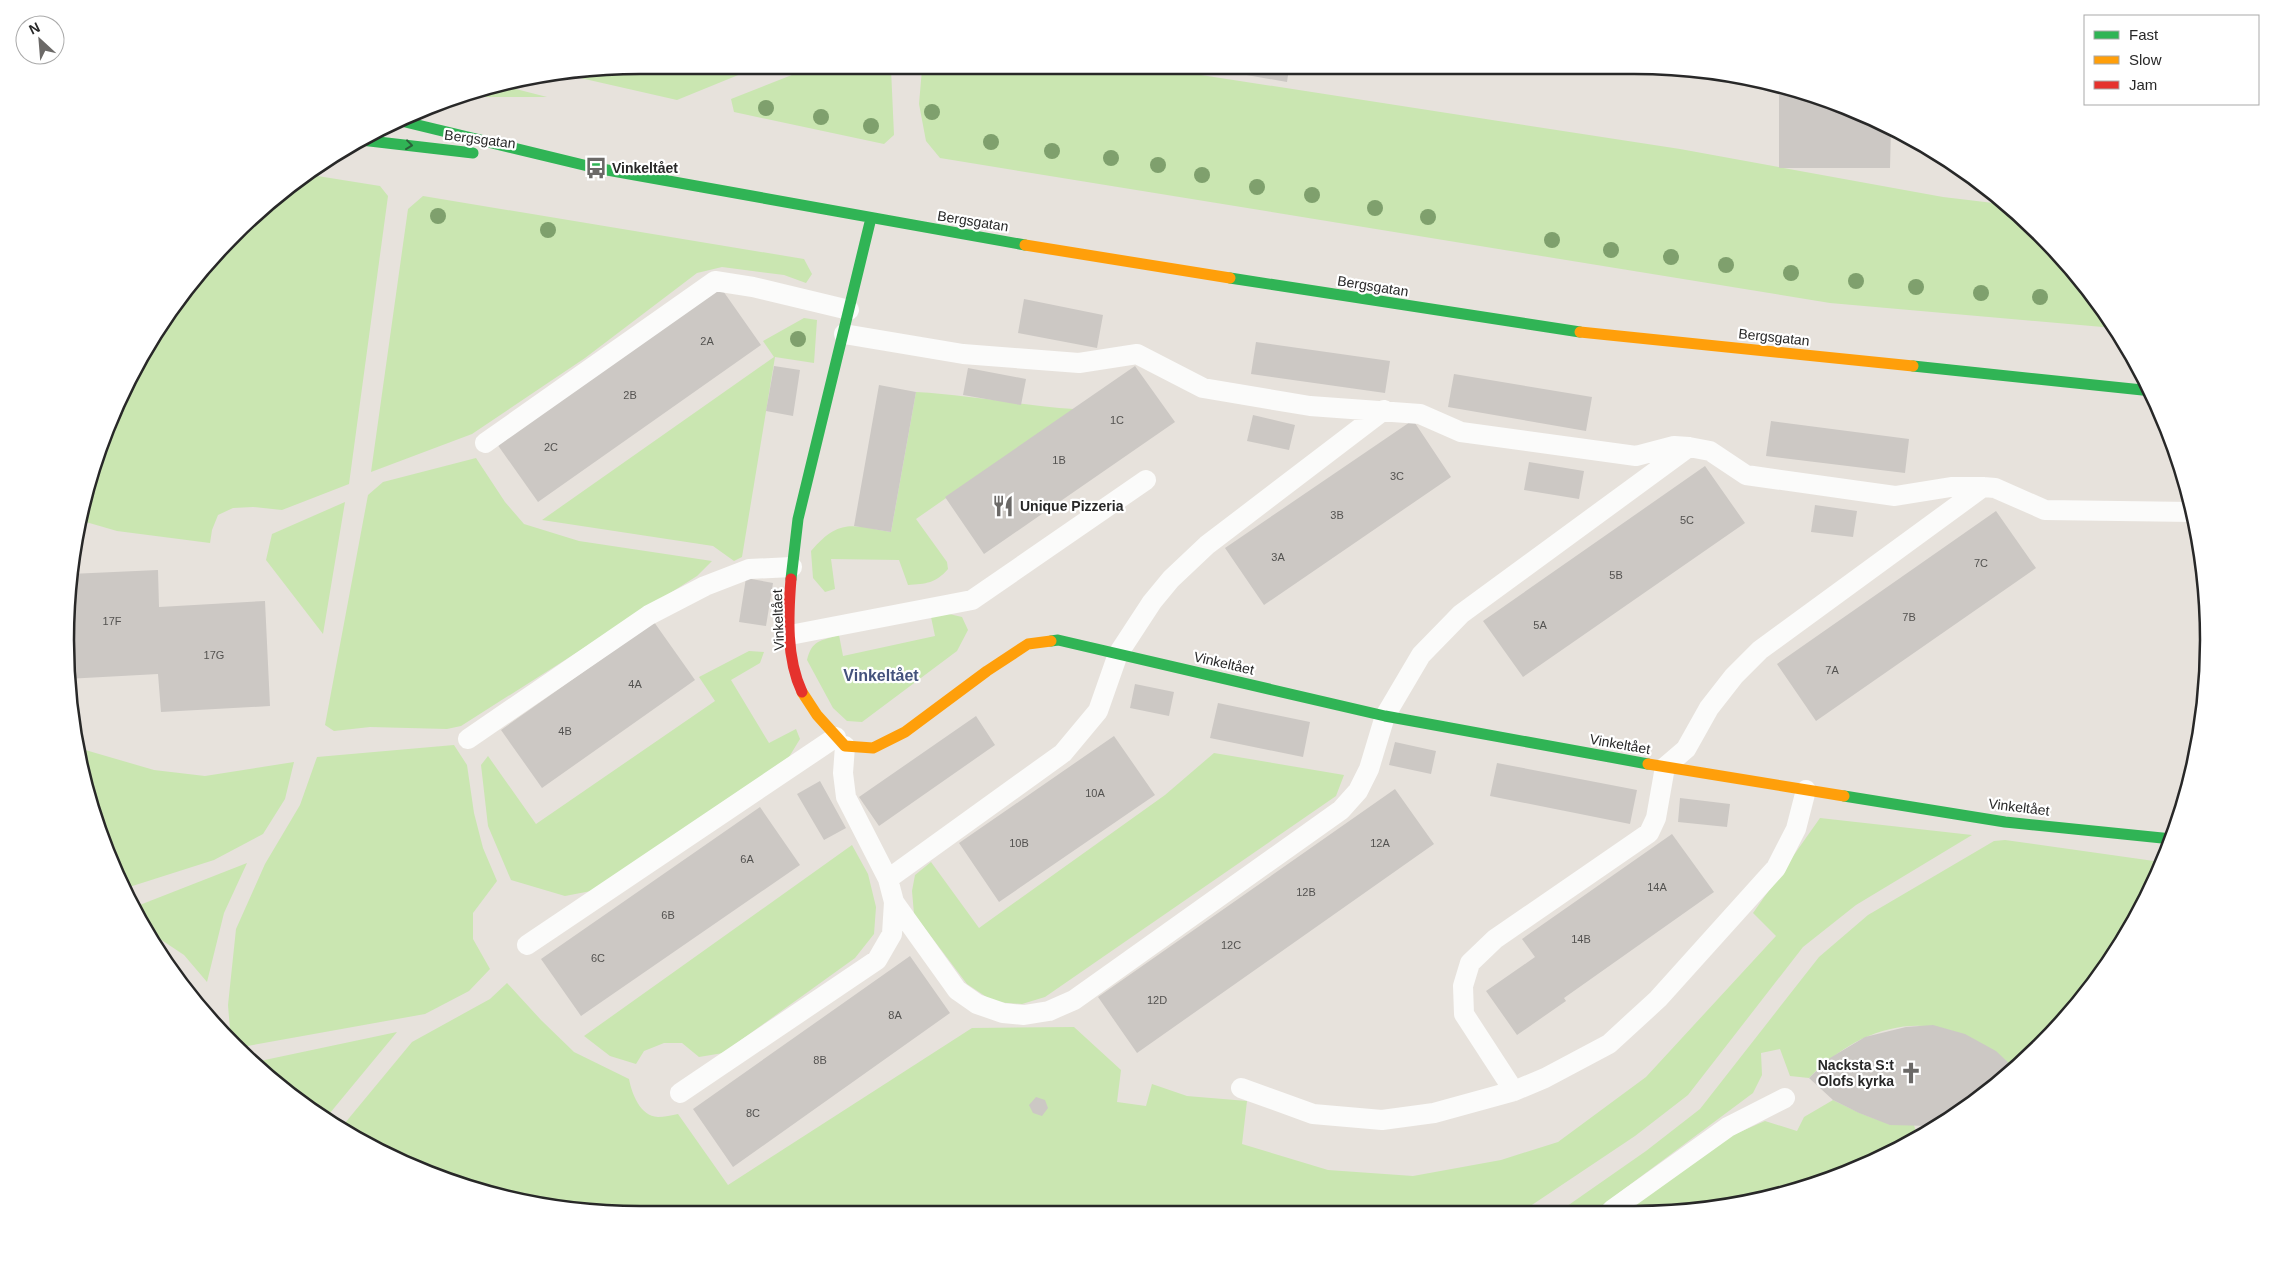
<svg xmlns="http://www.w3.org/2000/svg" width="2274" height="1280" font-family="Arial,sans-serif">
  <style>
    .green { fill: #cae6b1 }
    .building { fill: #ccc8c4 }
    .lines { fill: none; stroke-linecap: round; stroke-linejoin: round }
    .lane { stroke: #fbfbfa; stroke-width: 20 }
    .fast { stroke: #30b455; stroke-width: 11 }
    .slow { stroke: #ff9f0a; stroke-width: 11 }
    .jam { stroke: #e5322d; stroke-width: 11 }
    .tree { fill: #7fa06d }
    .oneway { stroke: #2b603a }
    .labels { text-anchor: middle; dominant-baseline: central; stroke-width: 4.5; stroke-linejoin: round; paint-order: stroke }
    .number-label { font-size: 11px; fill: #535250 }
    .street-label { font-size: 14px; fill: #282828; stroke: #fff }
    .poi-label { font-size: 14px; font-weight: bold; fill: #282828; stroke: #fff; text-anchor: start }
    .quarter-label { font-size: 16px; font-weight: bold; fill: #44527c; stroke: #fff }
    .rim { fill: none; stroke: #282828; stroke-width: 2.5 }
  </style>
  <rect width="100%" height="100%" fill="#e7e2dc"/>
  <path class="green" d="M1156 68 1680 149 1943 197 2010 205 2090 290 2114 328 1830 303 940 158 926 141 919 104 922 69Z
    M753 69 677 100 554 72 565 70Z
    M807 69H891L894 135 884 144 734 112 731 99Z
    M500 85 547 97H451L455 95Z
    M305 174 380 186 388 196 349 484 282 510 253 507 233 508 218 515 212 530 210 543 117 531 79 520C91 457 125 374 162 320 175 302 191 285 205 267 234 232 267 198 305 174Z
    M423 196 804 259 812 274 806 283 784 275 722 267 697 273 585 358 472 434 371 472 408 209Z
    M804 318 817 320 814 363 775 357 742 557 734 561 713 546 542 520 774 357 763 341Z
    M916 392C969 395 1020 405 1074 409L916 519 947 562 948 569C936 583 926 584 908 585L899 560 831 559 835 589 825 592 813 578 811 551C839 518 852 525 891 532Z
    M476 458 505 502 524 524 579 541 712 561 697 576 461 726 447 729 370 727 334 731 325 725 368 495 383 482Z
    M345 502 323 634 266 560 272 534Z
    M945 613 962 617 968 630 957 651 862 722 847 721 833 708 807 660C812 640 820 641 839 635L843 656 935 636 931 617Z
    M749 651 764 652 760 663 731 680 769 743 796 729 800 739 789 757 591 891 565 896 511 880 488 826 481 765 488 756 536 824 715 701 699 677Z
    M454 745 467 765 474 813 483 848 497 881 473 913V939L490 969 469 991 425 1014 236 1048 231 1042 228 1005 236 929 265 864 300 805 317 757Z
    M75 747 154 770 205 776 294 762 285 799 263 834 214 860 123 889 109 860Z
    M1214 753 1344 775 1336 796 1045 997 1022 1004 994 1002 967 984 914 914 912 891 915 875 931 862 979 928 1165 795Z
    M1820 818 1972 835 1856 905 1803 947 1688 1095 1635 1136 1523 1211 603 1214 455 1185 352 1138 340 1129 412 1042 490 999 507 983 541 1020 574 1052 629 1079C632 1094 640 1116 658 1117 664 1117 672 1115 678 1114L728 1185 972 1028 1074 1027 1121 1070 1117 1102 1146 1106 1152 1084 1187 1096 1247 1101 1242 1144 1328 1170 1413 1176 1501 1160 1558 1142 1646 1077 1776 936 1753 913Z
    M2005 840 2161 862 2132 928 2041 1046 2014 1068C1946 1006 1872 1015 1809 1078L1790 1076 1780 1049 1761 1053 1762 1075 1753 1093 1596 1210 1560 1211 1646 1151 1700 1109 1819 957 1868 915 1994 841Z
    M852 845 868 874 876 907 874 934 855 958 723 1053 699 1057 682 1043H664L644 1051 636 1064 610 1056 584 1036Z
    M247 863 224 913 207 982 184 955 142 927 132 908Z
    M397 1032 325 1119 261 1072 251 1063Z
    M1833 1100C1863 1115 1880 1124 1914 1125L1917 1136 1819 1184 1709 1210H1623L1726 1138 1765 1121 1797 1131 1804 1117Z"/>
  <path class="building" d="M1207 68H1289L1287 82Z
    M1779 88 1819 95 1891 128 1890 168H1779Z
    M721 288 761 345 538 502 497 444Z
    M1024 299 1103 315 1097 348 1018 333Z
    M1256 342 1390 361 1385 393 1251 374Z
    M774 366 800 370 793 416 766 411Z
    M1135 366 1175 422 984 554 945 497Z
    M968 368 1026 379 1021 405 963 395Z
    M1454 374 1592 397 1586 431 1448 407Z
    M879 385 916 392 891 532 854 526Z
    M1253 415 1295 425 1289 450 1247 441Z
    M1413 420 1451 477 1264 605 1225 548Z
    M1771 421 1909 439 1905 473 1766 456Z
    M1529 462 1584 471 1579 499 1524 490Z
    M1705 466 1745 523 1523 677 1483 621Z
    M1815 505 1857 511 1853 537 1811 532Z
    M1996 511 2036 568 1816 721 1777 664Z
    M158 570 159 607 265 601 270 706 161 712 158 674 66 679 70 574Z
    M746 578 773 583 766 626 739 622Z
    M654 622 695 680 542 788 501 730Z
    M1135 684 1174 692 1169 716 1130 708Z
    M1218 703 1310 722 1303 757 1210 738Z
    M976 716 995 745 879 826 859 797Z
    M1114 736 1155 795 999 902 959 843Z
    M1395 742 1436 751 1431 774 1389 765Z
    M1497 763 1637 790 1630 824 1490 796Z
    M820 781 846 828 824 840 797 794Z
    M1395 789 1434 844 1137 1053 1098 997Z
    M1680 798 1730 804 1727 827 1678 822Z
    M760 807 800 865 581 1016 541 959Z
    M1672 834 1714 892 1564 998 1566 1001 1517 1035 1486 991 1535 957 1522 939Z
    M910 956 950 1013 733 1167 693 1109Z
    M1933 1025 1965 1034 1996 1051 2014 1068 1946 1122 1930 1126 1890 1125 1859 1113 1833 1100 1809 1078 1830 1058 1865 1037 1906 1027Z
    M1036 1097 1045 1100 1048 1108 1042 1116 1033 1113 1029 1105Z"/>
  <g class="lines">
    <path class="lane" d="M844 334 963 354 1079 363 1137 354 1203 388 1310 406 1420 414 1461 432 1636 456 1674 446 1689 447 1710 451 1746 475 1895 496 1951 487H1983L1995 488 2045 510 2193 512
      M485 443 715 281 753 287 849 310
      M790 635 972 600 1146 480
      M468 739 649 615 705 586 749 569 792 567
      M888 879 1063 753 1098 711 1118 654 1152 602 1171 579 1207 545 1384 410
      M894 902 957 990 977 1004 1003 1013 1024 1015 1049 1011 1074 1000 1341 810 1358 791 1369 769 1385 716 1421 655 1461 614 1689 447
      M527 945 836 737
      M1241 1088 1313 1114 1382 1120 1434 1113 1514 1091 1545 1078 1609 1044 1658 999 1776 868 1796 829 1806 790
      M1514 1091 1464 1014 1463 986 1470 963 1495 939 1649 833 1656 818 1665 767 1686 749 1709 708 1734 676 1760 650 1983 487
      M680 1093 877 960 892 934 894 902 888 879 846 797 843 773 845 746
      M1612 1210 1728 1127 1785 1098"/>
    <path class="fast" d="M397 120 596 168 1025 245
      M361 140 473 153
      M1230 278 1580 332
      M1913 366 2152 391
      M791 579 798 519 871 218
      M1051 641 1058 640 1385 716 1648 764
      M1844 796 2005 822 2172 839"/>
    <path class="slow" d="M1025 245 1230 278
      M1580 332 1913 366
      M802 692 817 715 845 746 873 748 905 732 987 671 1028 644 1051 641
      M1648 764 1844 796"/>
    <path class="jam" d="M791 579C788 616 786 658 802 692"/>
  </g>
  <g class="tree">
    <circle cx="766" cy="108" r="8"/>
    <circle cx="932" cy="112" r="8"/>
    <circle cx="821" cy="117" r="8"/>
    <circle cx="871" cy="126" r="8"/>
    <circle cx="991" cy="142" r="8"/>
    <circle cx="1052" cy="151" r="8"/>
    <circle cx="1111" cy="158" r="8"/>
    <circle cx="1158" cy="165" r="8"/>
    <circle cx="1202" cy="175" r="8"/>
    <circle cx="1257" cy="187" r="8"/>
    <circle cx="1312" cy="195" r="8"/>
    <circle cx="1375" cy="208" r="8"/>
    <circle cx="438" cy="216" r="8"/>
    <circle cx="1428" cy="217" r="8"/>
    <circle cx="548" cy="230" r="8"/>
    <circle cx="1552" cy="240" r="8"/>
    <circle cx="1611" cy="250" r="8"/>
    <circle cx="1671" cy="257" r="8"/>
    <circle cx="1726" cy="265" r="8"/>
    <circle cx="1791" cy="273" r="8"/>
    <circle cx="1856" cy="281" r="8"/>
    <circle cx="1916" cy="287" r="8"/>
    <circle cx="1981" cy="293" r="8"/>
    <circle cx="2040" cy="297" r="8"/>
    <circle cx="798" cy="339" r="8"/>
  </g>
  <defs><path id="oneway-chevron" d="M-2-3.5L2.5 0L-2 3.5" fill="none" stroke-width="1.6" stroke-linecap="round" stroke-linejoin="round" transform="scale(1.25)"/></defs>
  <use class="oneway" href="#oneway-chevron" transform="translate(409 145) rotate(7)"/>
  <defs>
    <g id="bus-bare" transform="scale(1.725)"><path d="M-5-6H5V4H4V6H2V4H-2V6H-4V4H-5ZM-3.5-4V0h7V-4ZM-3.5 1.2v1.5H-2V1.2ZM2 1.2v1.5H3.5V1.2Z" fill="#6b6967" stroke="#fff" stroke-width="2.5" paint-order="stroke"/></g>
    <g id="restaurant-bare" transform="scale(1.725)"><path d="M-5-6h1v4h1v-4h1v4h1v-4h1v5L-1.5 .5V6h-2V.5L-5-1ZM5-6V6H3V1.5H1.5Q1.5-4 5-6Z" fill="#6b6967" stroke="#fff" stroke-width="2.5" paint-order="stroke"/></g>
    <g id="church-bare" transform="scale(1.725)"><path d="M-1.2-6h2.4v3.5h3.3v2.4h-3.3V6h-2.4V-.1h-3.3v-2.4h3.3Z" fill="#6b6967" stroke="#fff" stroke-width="2.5" paint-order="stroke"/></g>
  </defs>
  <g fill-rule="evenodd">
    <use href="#bus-bare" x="596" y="168"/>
    <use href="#restaurant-bare" x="1003" y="506"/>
    <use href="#church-bare" x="1911" y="1073"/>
  </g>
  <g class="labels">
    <g class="number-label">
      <text x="707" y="341">2A</text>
      <text x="630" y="395">2B</text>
      <text x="1117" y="420">1C</text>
      <text x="551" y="447">2C</text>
      <text x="1059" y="460">1B</text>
      <text x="1397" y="476">3C</text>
      <text x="1337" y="515">3B</text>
      <text x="1687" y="520">5C</text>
      <text x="1278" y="557">3A</text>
      <text x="1981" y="563">7C</text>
      <text x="1616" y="575">5B</text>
      <text x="1909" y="617">7B</text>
      <text x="112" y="621">17F</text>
      <text x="1540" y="625">5A</text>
      <text x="214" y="655">17G</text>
      <text x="1832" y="670">7A</text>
      <text x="635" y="684">4A</text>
      <text x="565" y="731">4B</text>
      <text x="1095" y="793">10A</text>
      <text x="1019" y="843">10B</text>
      <text x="1380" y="843">12A</text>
      <text x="747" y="859">6A</text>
      <text x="1657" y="887">14A</text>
      <text x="1306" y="892">12B</text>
      <text x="668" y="915">6B</text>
      <text x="1581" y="939">14B</text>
      <text x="1231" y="945">12C</text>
      <text x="598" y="958">6C</text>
      <text x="1157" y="1000">12D</text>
      <text x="895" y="1015">8A</text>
      <text x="820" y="1060">8B</text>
      <text x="753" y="1113">8C</text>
    </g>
    <g class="street-label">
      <text transform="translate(480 139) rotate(7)">Bergsgatan</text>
      <text transform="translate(973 221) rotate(9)">Bergsgatan</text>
      <text transform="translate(1373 286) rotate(9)">Bergsgatan</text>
      <text transform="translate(1774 337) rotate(6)">Bergsgatan</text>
      <text transform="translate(778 620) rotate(-92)">Vinkeltået</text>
      <text transform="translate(1224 663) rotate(13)">Vinkeltået</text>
      <text transform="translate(1620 744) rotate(10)">Vinkeltået</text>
      <text transform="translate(2019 807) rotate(7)">Vinkeltået</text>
    </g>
    <g class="poi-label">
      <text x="612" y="168">Vinkeltået</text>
      <text x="1020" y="506">Unique Pizzeria</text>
      <text x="1894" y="1065" text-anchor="end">Nacksta S:t<tspan x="1894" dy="16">Olofs kyrka</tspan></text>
    </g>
    <g class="quarter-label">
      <text x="881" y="675">Vinkeltået</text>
    </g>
  </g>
  <path d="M0 0H2274V1280H0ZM640 74H1634A566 566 0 0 1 2200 640V640A566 566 0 0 1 1634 1206H640A566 566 0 0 1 74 640V640A566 566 0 0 1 640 74Z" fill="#fff" fill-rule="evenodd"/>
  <path class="rim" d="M640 74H1634A566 566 0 0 1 2200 640V640A566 566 0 0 1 1634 1206H640A566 566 0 0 1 74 640V640A566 566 0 0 1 640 74Z"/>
  <rect x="2084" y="15" width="175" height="90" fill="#ffffff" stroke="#a9a9a9"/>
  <rect x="2094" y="31" width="25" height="8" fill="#30b455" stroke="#a9a9a9"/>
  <text x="2129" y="40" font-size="15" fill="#282828">Fast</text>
  <rect x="2094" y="56" width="25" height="8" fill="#ff9f0a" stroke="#a9a9a9"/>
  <text x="2129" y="65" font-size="15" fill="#282828">Slow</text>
  <rect x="2094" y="81" width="25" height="8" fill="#e5322d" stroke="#a9a9a9"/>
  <text x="2129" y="90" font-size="15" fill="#282828">Jam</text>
  <g transform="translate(40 40) rotate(334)"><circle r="24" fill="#ffffff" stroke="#a9a9a9"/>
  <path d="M0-4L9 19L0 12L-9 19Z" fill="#6b6967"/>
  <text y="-8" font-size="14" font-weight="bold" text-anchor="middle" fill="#282828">N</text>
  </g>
</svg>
